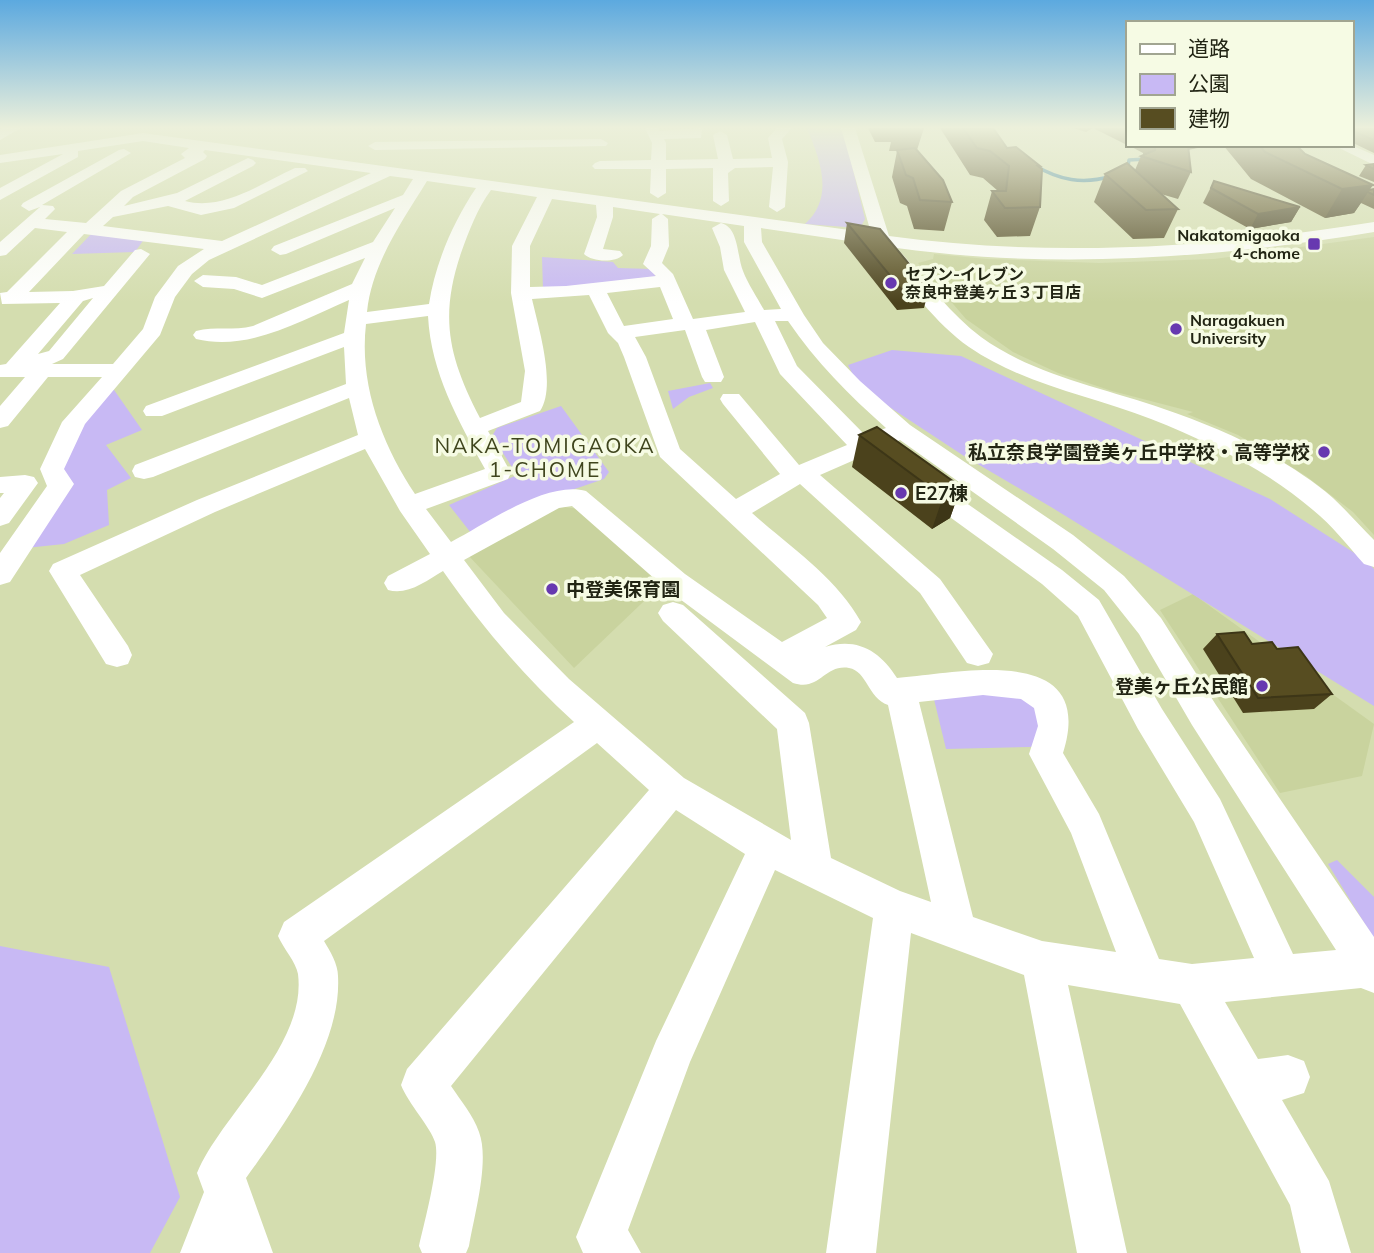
<svg xmlns="http://www.w3.org/2000/svg" width="1374" height="1253" font-family="Mulish,'Noto Sans JP',sans-serif">
  <style>
    .built { fill: #c9d39e }
    .green { fill: #c8b9f4 }
    .lines { fill: none; stroke-linecap: round; stroke-linejoin: round }
    .stream { stroke: #287698; stroke-width: 3.5 }
    .minor { fill: #fff; fill-rule: evenodd }
    .wall { fill: #4b421c }
    .shaded-wall { fill: #3d3617 }
    .building { fill: #574d21; stroke: #3d3617; stroke-width: 2 }
    .poi-dot { fill: #6739b0; stroke: #f6fbe4; stroke-width: 2.5 }
    .labels { text-anchor: middle; dominant-baseline: central; stroke-width: 7; stroke-linejoin: round; paint-order: stroke }
    .far-poi-label { font-size: 16px; font-weight: bold; fill: #222514; stroke: #f6fbe4; text-anchor: start }
    .poi-label { font-size: 19px; font-weight: bold; fill: #222514; stroke: #f6fbe4; text-anchor: end }
    .neighbourhood-label { font-size: 21px; letter-spacing: 2px; fill: #3f451d; stroke: #f6fbe4 }
  </style>
  <rect width="100%" height="100%" fill="#d4ddaf"/>
  <path class="built" d="M1374 237V535L1353 512 1306 476 1238 435 1187 414 1193 412 1112 391 1058 373 1013 352 966 319 918 263 933 259 934 254 987 259 1099 263 1214 259Z
    M556 506 588 510 663 583 574 668 467 554Z
    M1193 594 1374 724 1362 776 1280 793 1160 610Z"/>
  <path class="green" d="M807 128H843L865 219 860 228 805 224C835 197 820 160 807 128Z
    M95 230 145 238 135 252 72 254Z
    M542 257 613 262 618 268 652 269 656 277 543 290Z
    M892 350 961 356 1270 499 1367 561 1374 569V706L1051 507 964 456 859 387 848 365Z
    M710 383 713 388 689 397 673 409 668 391Z
    M112 387 142 430 106 445 131 478 107 490 109 525 64 544 26 548 72 487 59 468 80 422Z
    M561 406 609 472 604 479 548 498 471 533 449 505 517 475 492 436 497 428Z
    M999 687 1036 701 1045 732 1031 747 946 749 932 691Z
    M1337 860 1374 897V939L1328 864Z
    M0 946 109 967 180 1197 150 1253H0Z"/>
  <g class="lines">
    <path class="stream" d="M1034 165C1059 180 1083 185 1111 176
      M1122 169 1128 166 1129 160 1146 159"/>
    <path class="minor" d="M4 128H21L0 140V130Z
      M645 128H659V131L702 128 701 138 664 139 666 143V160L718 159 713 135 720 131 727 135 733 159 772 158 768 138 777 128H792L782 139 788 162 785 207 777 212 769 207 773 167 735 168 728 173 729 201 721 206 713 201V168L666 169V193L658 198 650 193 651 169H595L592 166 595 163 600 161 651 160 652 143Z
      M841 128H855L889 236C1050 258 1214 248 1374 222V232C1217 258 1055 270 897 248 924 278 949 313 981 337 1035 376 1102 387 1164 409 1223 429 1285 457 1333 498 1347 511 1360 526 1374 540V567L1364 564C1348 546 1332 525 1313 510 1265 469 1209 442 1151 419 1089 395 1025 385 969 347 932 321 904 279 876 245L761 228 762 242 804 315 823 343 860 381 910 425 1073 535 1124 576 1161 618 1216 705 1374 937V993L1361 988 1225 1002 1258 1059 1288 1055 1304 1061 1310 1077 1304 1093 1282 1100 1329 1181 1351 1253H1301L1290 1205 1180 1004 1068 985 1127 1253H1077L1024 975 911 933 876 1253H826L873 918 775 870 690 1062 628 1230 641 1253H583L576 1237 656 1041 745 854 676 810 451 1086C461 1101 473 1115 479 1132 490 1161 474 1216 469 1246L466 1253H422L419 1246C424 1223 441 1162 435 1142 431 1128 408 1103 401 1085L407 1069 649 790 597 743 324 941C330 951 338 964 338 976 342 1045 285 1124 246 1178L273 1253H180L204 1192 197 1173C222 1113 307 1046 298 974 296 962 283 948 278 936L284 922 574 722C523 675 483 628 443 571 426 581 407 596 388 590L384 583 388 576 430 554 400 511 365 449 215 512 80 575 128 646 132 655 128 664 117 667 106 664 49 571 53 564 197 500 358 435 349 398 153 477 144 479 135 477 132 471 135 465 346 384 344 347 162 416H146L143 411 146 406 344 333 349 300C302 320 249 352 196 339L193 335 196 331C215 326 234 331 253 326L352 284 365 258 262 298 234 289 203 287 194 281 203 275 236 277 262 285 373 242 395 208 286 254 280 255 271 250 274 246 403 195 413 179 390 176 209 260 192 274 175 297 160 335 85 424 64 469 74 484 10 582 0 585V553L47 486 40 469 62 422 102 377H48L8 426 0 428V406L25 377H0V365L6 364 60 303 2 304 0 293 7 292 67 232 35 228 6 255 0 256V242L40 207 29 211 21 206 23 203 119 150 124 149 131 153 42 205 53 206 55 209 45 219 86 223 121 191 185 158 181 154 189 148 143 141 78 151V157L0 200V188L63 154 0 163V155L143 133 871 233ZM205 150 371 173 222 241 103 226 113 217 168 206 201 215 234 208 308 171 305 168H295C260 184 223 211 185 201L253 166 256 163 253 160 248 158 177 193 124 206 133 197 205 159 207 156 203 152ZM427 181 476 188C453 222 435 264 429 304L367 312C372 263 402 222 427 181ZM491 190 537 197 512 246 511 293 525 371 521 402 480 418C449 358 439 318 461 253 469 231 477 209 491 190ZM552 199 596 205 597 217 584 254C592 262 615 263 623 255L620 251 603 249 613 217V207L660 214 652 219 651 246 643 264 656 276 566 286 530 287V246ZM662 214 744 226V242L781 309 764 310C757 297 748 284 743 271 737 257 739 227 721 223L712 228 720 247 724 270 745 312 693 319 673 274 662 263 669 246 668 219ZM84 234 204 249 178 266 155 297 143 329 113 364H52L63 359 150 254 141 249 135 250 104 286 73 291 29 292ZM660 287 673 319 624 326 607 293ZM589 295 608 333 618 343 624 357 660 457 818 605 827 618 782 642 685 574 586 491C547 480 486 524 451 542L426 509 508 479 511 473 488 431 540 411C557 386 538 326 532 299ZM93 298 49 351 38 354 83 301ZM428 316C431 373 458 420 485 469L415 494C382 444 359 385 366 324ZM775 321H788C816 362 849 395 886 428L866 436 797 366ZM755 322 780 374 847 445 799 465 739 394H723L720 399 723 404 780 474 736 499 680 449 646 357 635 337 685 330 702 377 705 382H721L724 377 706 330ZM900 440 1053 549 1104 590 1139 634 1192 725 1336 950 1293 954 1220 799 1162 709 1099 600 1062 570 932 479 923 477 914 479 910 485 914 491 1042 584 1078 616 1138 729 1194 822 1254 958 1192 964 1159 959 1099 814 1063 753C1098 641 958 673 897 678 880 651 857 637 825 647L856 630 861 622C837 578 789 546 752 513L800 484 920 593 967 663 978 666 989 663 993 654 940 579 820 475ZM572 506 665 588 793 683C820 692 824 664 849 668 867 671 868 698 888 705L931 902 900 891 831 858 809 723 805 713 683 605 673 602 663 605 658 613 663 621 777 729 791 840 684 778 569 679 504 613 464 560 559 508ZM983 695 1021 699 1034 708 1038 726 1029 754 1071 833 1116 952 1042 941 973 917 919 702Z
      M601 139 608 143 606 146 375 150 368 146 375 142Z
      M1333 145H1351L1374 155V165Z
      M25 475 34 477 38 483 9 523 0 526V498L4 493H0V477Z"/>
  </g>
  <path class="wall" d="M868 128H924L917 150 952 202 944 231 914 229 907 206 900 203 892 177 897 151H889L891 142H875Z
    M940 128H993L1007 148 1040 167V207L1030 236 997 237 984 220 992 191H998L983 178 970 175Z
    M1073 128H1127V145L1093 128 1086 132Z
    M1351 128H1374V153L1351 142Z
    M1128 145H1212L1188 150 1191 172 1178 199 1161 194 1178 209 1164 238 1133 239 1094 202 1105 174 1135 170 1141 156 1143 155V153Z
    M1223 145H1296L1305 154 1369 190 1374 189V209L1361 203 1354 213 1325 218 1251 179Z
    M1374 164V182L1359 176 1366 165Z
    M1214 181 1300 207 1291 222 1250 229 1203 203Z
    M847 223 929 288 924 308 897 310 844 243Z
    M859 435 961 487 950 518 932 529 852 467Z
    M1217 634 1252 644 1277 649 1332 694 1314 709 1243 713 1203 649Z"/>
  <path class="shaded-wall" d="M1177 145H1212L1174 152Z
    M1373 185 1354 213 1325 218 1342 189Z
    M1300 207 1291 222 1250 229 1258 214Z
    M961 487 950 518 932 529 943 497Z"/>
  <path class="building" d="M963 128H993L1007 148 1016 147 1040 166H1038L1042 169 1040 207 1005 208 992 191H1006L1009 166 990 151 977 148Z
    M1351 128H1374V140L1351 130Z
    M1155 145H1188L1191 172 1141 156 1155 150Z
    M1259 145H1296L1305 154 1373 185 1342 189 1265 152Z
    M915 148 943 180 952 202 920 200 913 178 906 175 897 150Z
    M1127 163 1178 209 1146 210 1105 174Z
    M1374 164V169L1366 165Z
    M1214 181 1300 207 1258 214 1211 188Z
    M1374 189V195L1368 192 1369 190Z
    M847 223 880 229 929 288 901 289Z
    M877 427 961 487 943 497 859 435Z
    M1244 632 1252 644 1272 642 1277 649 1298 647 1332 694 1258 698 1217 634Z"/>
  <linearGradient id="sky" x2="0" y2="1"><stop stop-color="#5ca9df"/><stop offset="0.42" stop-color="#ecf0db"/><stop offset="1" stop-color="#ecf0db" stop-opacity="0"/></linearGradient>
  <rect width="1374" height="303" fill="url(#sky)"/>
  <g class="poi-dot">
    <rect x="1307" y="237" width="14" height="14" rx="3.5"/>
    <circle cx="891" cy="283" r="7"/>
    <circle cx="1176" cy="329" r="7"/>
    <circle cx="1324" cy="452" r="7"/>
    <circle cx="901" cy="493" r="7"/>
    <circle cx="552" cy="589" r="7"/>
    <circle cx="1262" cy="686" r="7"/>
  </g>
  <g class="labels">
    <g class="far-poi-label">
      <text x="1300" y="235" text-anchor="end">Nakatomigaoka<tspan x="1300" dy="18">4-chome</tspan></text>
      <text x="905" y="274">セブン-イレブン<tspan x="905" dy="18">奈良中登美ヶ丘３丁目店</tspan></text>
      <text x="1190" y="320">Naragakuen<tspan x="1190" dy="18">University</tspan></text>
    </g>
    <g class="poi-label">
      <text x="1310" y="452">私立奈良学園登美ヶ丘中学校・高等学校</text>
      <text x="915" y="493" text-anchor="start">E27棟</text>
      <text x="566" y="589" text-anchor="start">中登美保育園</text>
      <text x="1248" y="686">登美ヶ丘公民館</text>
    </g>
    <g class="neighbourhood-label">
      <text x="545" y="445">NAKA-TOMIGAOKA<tspan x="545" dy="24">1-CHOME</tspan></text>
    </g>
  </g>
  <rect x="1126" y="21" width="228" height="126" fill="#f6fbe4" stroke="#a1a591" stroke-width="2"/>
  <rect x="1140" y="44" width="35" height="10" fill="#ffffff" stroke="#a1a591" stroke-width="2"/>
  <text x="1188" y="56" font-size="21" fill="#222514">道路</text>
  <rect x="1140" y="74" width="35" height="21" fill="#c8b9f4" stroke="#a1a591" stroke-width="2"/>
  <text x="1188" y="91" font-size="21" fill="#222514">公園</text>
  <rect x="1140" y="108" width="35" height="21" fill="#574d21" stroke="#a1a591" stroke-width="2"/>
  <text x="1188" y="126" font-size="21" fill="#222514">建物</text>
</svg>
